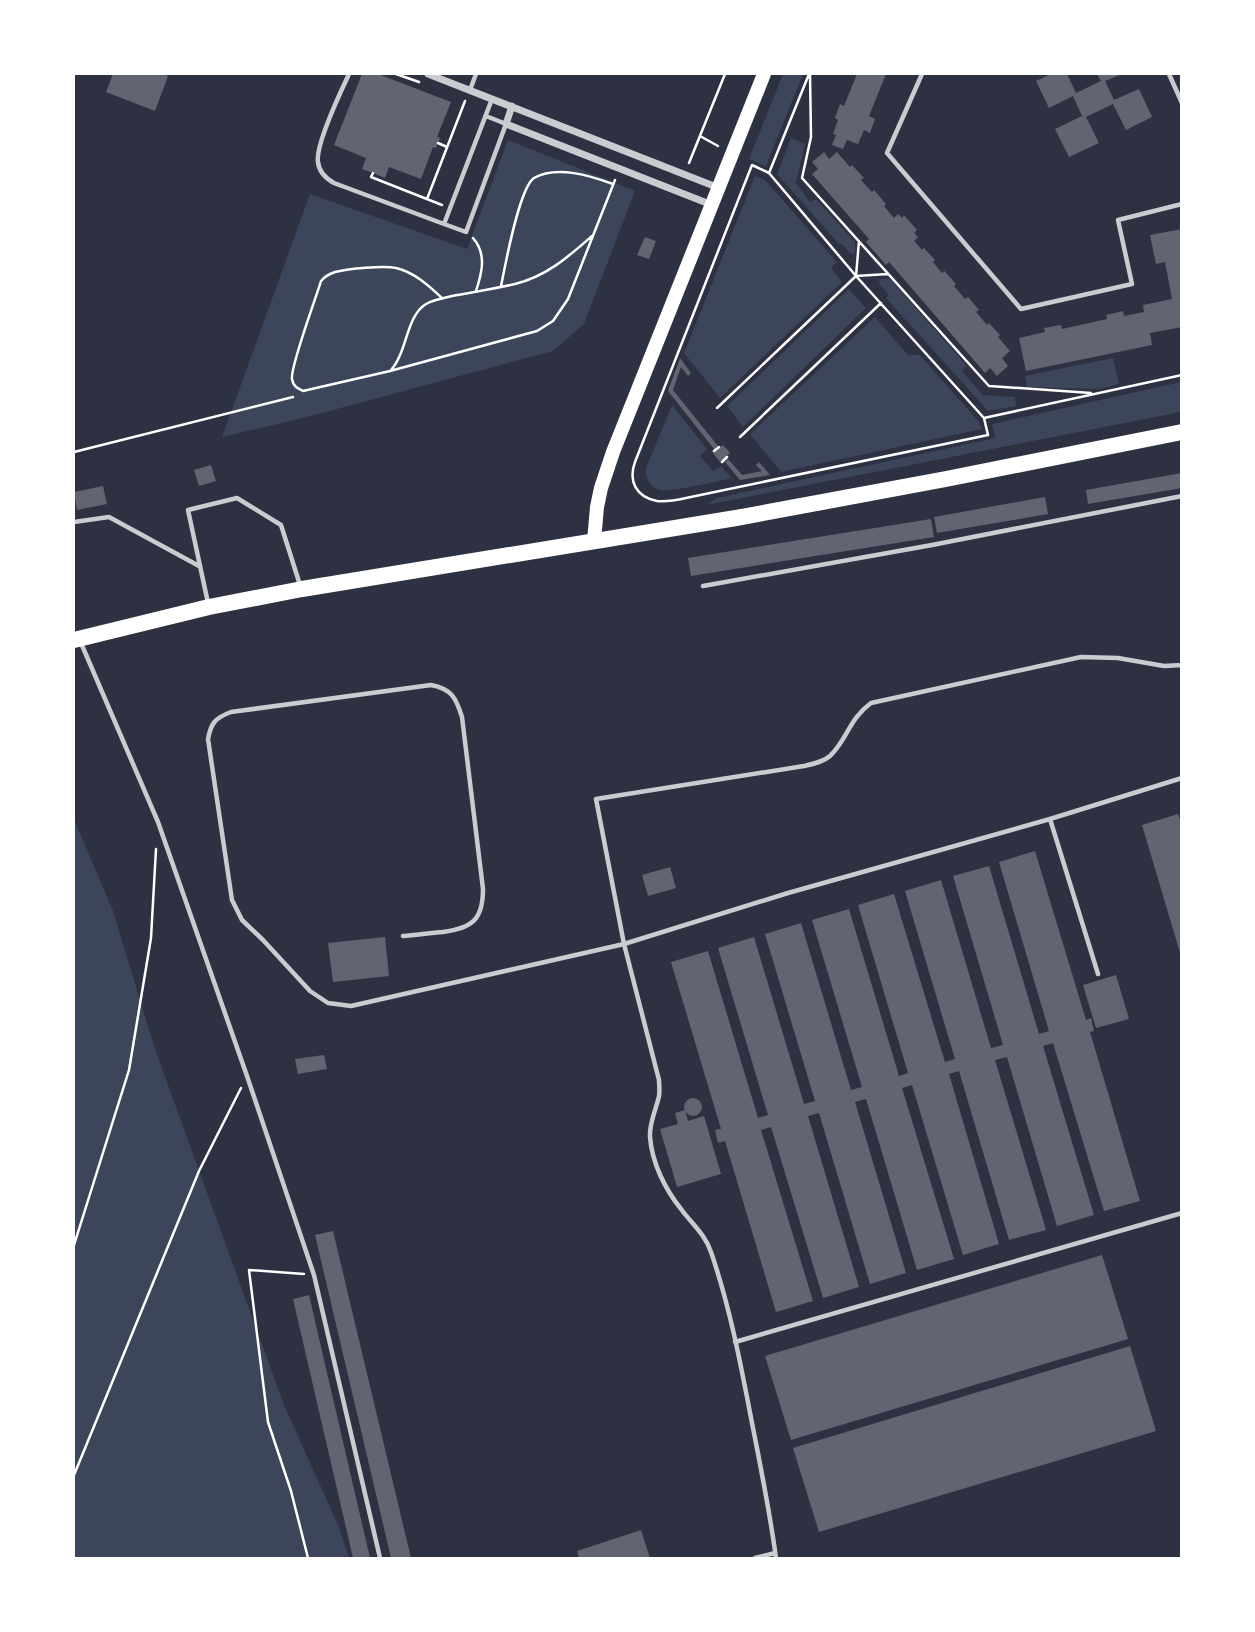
<svg xmlns="http://www.w3.org/2000/svg" width="1255" height="1632" font-family="'Noto Serif',serif">
  <style>
    .green { fill: #3c4559 }
    .building { fill: #626471 }
    .lines { fill: none; stroke-linecap: round; stroke-linejoin: round }
    .path { stroke: #fff; stroke-width: 2.5 }
    .service { stroke: #caccd0; stroke-width: 4.5 }
    .minor { stroke: #caccd0; stroke-width: 7 }
    .secondary { stroke: #fff; stroke-width: 14 }
    .primary { stroke: #fff; stroke-width: 16 }
  </style>
  <rect width="100%" height="100%" fill="#2d3142"/>
  <path class="green" d="M783 74H803L766 166 749 159Z
    M791 138 805 144 796 183 810 202 816 199 855 242V253L851 254 842 244H839L777 174Z
    M508 140 635 191 584 324 553 351 307 417 222 437 310 194 467 249Z
    M755 176 765 180 837 262 831 268 842 282 720 398 684 353Z
    M879 279H890L967 366 962 371 983 395 1015 397 1016 406 988 411 886 298 889 295 880 285Z
    M849 289 866 308 743 427 727 406Z
    M875 317 908 355H920L979 422 982 429 781 472 750 434Z
    M1113 358 1119 384 1100 389 1027 387 1025 376Z
    M1181 382V412L706 505 717 498 995 438 992 424Z
    M672 405 707 449 700 456 713 471 721 466 731 478C719 481 668 493 659 490 650 487 645 478 646 468Z
    M74 819 113 911 155 1049 284 1405 339 1527 349 1558H74Z"/>
  <path class="building" d="M113 74H162L168 76 155 111 106 92Z
    M362 74H378L451 102 437 137 440 138 436 148 433 147 421 179 389 167 385 178 373 173 362 169 366 158 334 145Z
    M857 74H886L869 116 875 119 870 133 864 130 858 144 847 140 843 149 832 145 836 135 833 134 838 120 835 118 840 104 844 106Z
    M1051 74H1067L1076 93 1101 81 1097 74H1122L1105 81 1114 100 1139 89 1152 117 1126 130 1113 104 1086 117 1099 143 1069 157 1055 129 1082 116 1073 96 1049 108 1036 81Z
    M824 152 829 159 837 152 850 167 852 165 864 178 861 180 872 192 874 190 886 204 884 206 894 218 898 214 902 218 904 215 917 230 914 233 918 237 914 241 922 250 924 248 935 260 933 262 942 273 945 271 946 273 956 284 954 286 965 299 968 297 979 310 976 312 987 325 989 323 1000 335 998 337 1010 351 1002 358 1008 366 997 376 990 368 985 373 889 262 886 265 866 242 869 239 812 174 818 169 812 162Z
    M1182 229V327L1150 333 1152 345 1026 371 1019 338 1045 332 1044 328 1061 325 1062 329 1107 319 1106 315 1123 311 1124 316 1144 312 1143 305 1172 299 1165 262 1156 264 1150 235Z
    M645 237 656 241 649 259 637 255Z
    M680 358 691 373 688 376 681 367 673 390 718 446 714 449 668 391Z
    M723 445 730 453 720 462 713 453Z
    M728 459 742 475 762 471 756 465 759 462 770 475 740 480 725 462Z
    M211 465 216 481 199 486 194 470Z
    M1182 473V488L1088 504 1086 490Z
    M103 486 107 504 77 510 74 492Z
    M1045 497 1048 514 937 533 934 517Z
    M931 519 934 537 691 576 688 558Z
    M1178 814 1182 825 1181 956 1142 825Z
    M1035 851 1086 1020 1091 1018 1094 1031 1090 1032 1140 1201 1104 1211 1053 1043 1043 1046 1094 1215 1057 1226 1007 1057 995 1060 1046 1230 1009 1240 959 1071 949 1074 999 1244 963 1255 912 1085 902 1088 954 1259 917 1270 866 1099 855 1102 906 1273 870 1284 819 1113 808 1116 859 1287 823 1298 771 1127 761 1130 813 1301 776 1312 725 1141 718 1143 715 1130 721 1129 671 962 708 951 758 1118 768 1115 718 948 754 937 804 1104 815 1101 765 934 801 923 851 1090 862 1087 812 920 849 909 899 1076 908 1073 858 905 894 894 945 1062 955 1059 905 891 941 880 991 1048 1003 1045 953 876 989 866 1039 1034 1049 1031 999 862Z
    M670 867 676 888 648 896 642 875Z
    M385 937 389 976 333 982 328 943Z
    M1116 975 1129 1019 1096 1028 1083 985Z
    M324 1055 327 1069 298 1074 295 1059Z
    M684 1107a9 9 0 1 1 18 0a9 9 0 1 1-18 0Z
    M685 1110 688 1121 704 1116 721 1174 677 1187 660 1129 678 1124 675 1113Z
    M333 1231 411 1558H391L315 1235Z
    M1102 1255 1128 1339 791 1440 765 1356Z
    M309 1295 370 1558H353L293 1299Z
    M1130 1346 1156 1431 819 1532 793 1448Z
    M641 1530 650 1558H579L577 1551Z"/>
  <g class="lines">
    <path class="path" d="M396 74 419 82
      M809 74 769 173 856 276 984 418 1182 375
      M810 74 811 137 802 178 989 386 1091 393
      M700 136 718 146
      M438 143 447 147
      M689 163 725 74
      M373 173 371 177 442 205
      M769 173 752 165 635 462C628 481 636 497 657 501 667 502 677 500 686 498L988 435 984 418
      M427 199 465 101
      M473 238C487 254 482 273 476 291
      M856 276 859 241
      M501 286C505 267 519 188 534 178 557 165 591 176 613 184
      M442 298C429 286 414 272 396 268 383 265 348 269 335 272 329 274 325 276 321 281 316 298 290 367 292 379 293 386 297 388 303 391L390 371 537 331 553 321 568 299 615 180
      M391 370C407 353 406 316 426 304 433 300 443 298 452 296 473 292 494 289 515 284 547 276 568 257 592 236
      M717 408 856 276 888 274
      M740 437 881 303
      M714 451 719 447
      M74 452 293 397
      M722 462 727 457
      M74 1245 129 1070 151 938 156 849
      M304 1274 249 1270 268 1422 291 1491 308 1558
      M74 1475 199 1171 241 1088"/>
    <path class="service" d="M349 74C341 91 315 145 318 162 319 172 325 178 334 183L444 224 492 99
      M922 74 887 153 1021 309 1132 284 1118 220 1182 204
      M1169 74 1182 103
      M470 90 476 74
      M444 224 466 232 506 124 486 116
      M74 522 109 517 199 566
      M703 586 932 545 1182 496
      M208 603 188 510 237 498 281 525 300 585
      M81 643 158 822 247 1076 314 1275 380 1558
      M1050 819 1098 974
      M403 936C416 935 430 933 443 932 472 928 483 920 483 889L462 717C456 698 452 689 431 685L231 712C215 718 211 723 208 739L232 900 242 920 263 940 310 991 328 1003 351 1006 624 944 788 893 1050 819 1182 778
      M735 1342 1182 1213
      M755 1558 775 1553
      M776 1558C770 1513 761 1468 752 1423 741 1366 730 1307 711 1252 705 1234 692 1224 681 1209 665 1189 652 1163 650 1137 649 1123 656 1110 659 1096 660 1091 659 1085 659 1080L624 944 596 799 804 766C813 764 823 762 830 756 847 740 849 719 871 703L1081 657 1118 658 1164 666 1182 665"/>
    <path class="minor" d="M428 74 719 188
      M512 106 506 124 712 205"/>
    <path class="secondary" d="M594 541 597 507 601 488 613 452 764 74"/>
    <path class="primary" d="M74 640 209 607 302 589 736 518 946 479 1182 432"/>
  </g>
  <rect width="1255" height="1632" fill="none" stroke="#ffffff" stroke-width="150"/>
</svg>
